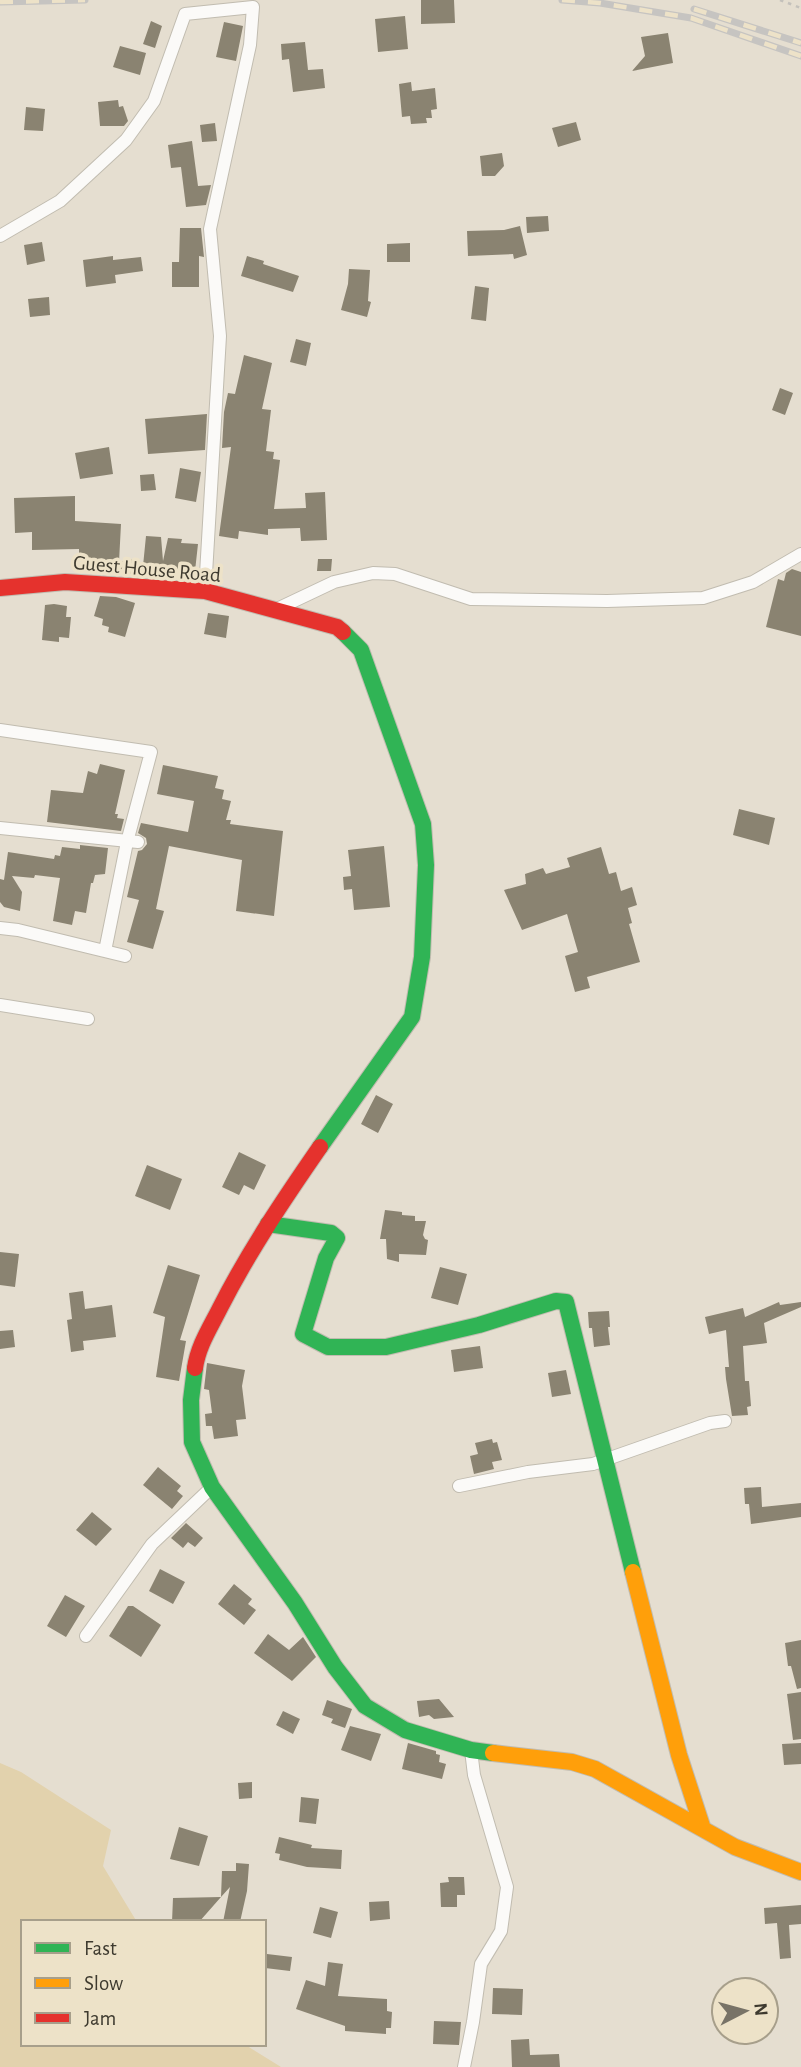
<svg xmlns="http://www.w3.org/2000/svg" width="801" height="2067" font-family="'Alegreya Sans',sans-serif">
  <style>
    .green { fill: #e2d2ad }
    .building { fill: #8a8371 }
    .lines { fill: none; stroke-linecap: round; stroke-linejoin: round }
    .street-casing { stroke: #c1bcb0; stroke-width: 14 }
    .fast-casing { stroke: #c1bcb0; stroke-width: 18 }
    .slow-casing { stroke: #c1bcb0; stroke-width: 18 }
    .jam-casing { stroke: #c1bcb0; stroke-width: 18 }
    .path { stroke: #c4c1bb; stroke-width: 2.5; stroke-dasharray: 3.5 5; stroke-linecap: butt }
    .street { stroke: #fbfaf8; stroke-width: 12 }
    .fast { stroke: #30b455; stroke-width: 16 }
    .slow { stroke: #ff9f0a; stroke-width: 16 }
    .jam { stroke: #e5322d; stroke-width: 16 }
    .rail-casing { stroke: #c6c4c1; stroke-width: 7 }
    .rail { stroke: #ede2c8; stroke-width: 4.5; stroke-dasharray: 13; stroke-linecap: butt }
    .labels { text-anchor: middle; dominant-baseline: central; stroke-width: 7; stroke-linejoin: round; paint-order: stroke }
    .street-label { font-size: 21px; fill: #3e3a2f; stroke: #ede2c8 }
  </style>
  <rect width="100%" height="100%" fill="#e5ded0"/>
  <path class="green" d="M0 1763 21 1772 111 1830 103 1866 137 1922H23V2044H244L281 2067H0Z"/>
  <path class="building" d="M421 0H454L455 23 421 24Z
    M405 16 408 49 378 52 375 19Z
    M151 21 162 26 155 48 143 44Z
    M224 22 243 26 236 61 216 57Z
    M668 33 673 63 632 71 645 56 641 37Z
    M305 42 308 70 323 69 325 88 293 92 289 59 282 60 281 44Z
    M120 46 146 53 140 75 113 67Z
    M411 82 412 91 435 88 437 109 431 110 432 118H426L427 123 411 124 410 116 402 117 399 84Z
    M118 100 119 107 123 106 128 121 124 126H100L98 102Z
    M26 107 45 109 43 131 24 130Z
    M576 122 581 140 558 147 552 128Z
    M215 123 217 141 202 142 200 125Z
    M192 141 198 186 211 185 206 205 186 207 181 167 171 168 168 145Z
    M502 153 504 166 495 176H482L480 156Z
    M548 216 549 231 527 233 526 217Z
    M520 226 527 255 514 259 513 254 468 256 467 231 504 230Z
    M180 228H201L204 257 199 256V287H172V262H179Z
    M42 242 45 261 27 265 24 245Z
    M410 243V262H387V244Z
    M113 256V260L141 257 143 271 115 275 116 283 86 287 83 260Z
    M247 256 264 261 263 264 299 276 293 292 241 276Z
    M349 269 370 270 368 301 371 302 367 317 341 310 348 284Z
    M475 286 489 288 486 321 471 319Z
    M49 297 50 315 30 317 28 299Z
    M296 339 311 343 306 366 290 362Z
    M244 355 272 363 262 409 271 410 266 451 274 452 273 459 280 460 274 509 306 508 305 493 325 492 327 540 301 541 300 528 268 529V535L239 531 238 539 219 536 231 447 222 448 224 412 228 393 235 394Z
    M780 388 793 393 785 415 772 410Z
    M207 414 205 450 148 454 145 419Z
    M109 447 113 474 80 479 75 453Z
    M180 468 201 472 196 502 175 498Z
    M154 474 156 490 141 491 140 475Z
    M75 496V521L121 524 119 562 134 559 136 574H120L119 565 90 564V560L79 559V549L32 550V532L15 533 14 498Z
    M146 536 161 537 163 561 168 538 182 539 181 543 198 544 195 571 143 566Z
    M318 559H332L331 571H317Z
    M792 569 801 572V636L766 627 778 579 784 581 786 573Z
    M100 596 116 597 135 603 125 637 108 632 109 627 102 625 103 619 94 616Z
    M54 604 67 606 66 617H71L69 638 59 637V642L42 640 45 605Z
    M208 613 229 616 226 638 204 634Z
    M100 764 125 770 115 814H118L117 818 124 819 121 831 47 822 51 790 83 793 88 771 97 774Z
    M163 765 218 776 215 788 224 790 222 799 231 801 226 820H231L230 824 283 831 274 916 236 911 242 860 169 846 156 909 164 911 153 949 127 942 139 900 127 897 138 851 142 850 147 844 146 838 138 833 141 823 188 832 194 801 157 794Z
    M739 809 775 818 769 845 733 835Z
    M80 845 108 848 105 874 95 875 93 883H91L86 913 75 911 72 925 53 921 60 878 35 875 34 878 12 876 22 892 20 911 4 907 0 902V879L4 880 8 852 54 859 55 855 60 856 62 847 80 849Z
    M384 846 390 907 354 910 352 889 344 890 343 877 351 876 348 850Z
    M601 847 609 874 616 872 621 891 632 887 637 905 628 908 632 923 629 924 640 962 587 977 590 988 575 992 565 956 578 952 567 914 522 930 504 890 526 884 525 874 543 868 546 874 570 867 567 858Z
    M376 1095 393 1104 378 1133 361 1124Z
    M239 1152 266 1165 254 1190 244 1185 239 1195 222 1187Z
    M147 1165 182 1179 170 1210 135 1196Z
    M385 1210 402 1212V1215L415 1216V1221H426L423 1235 425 1239 428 1240 426 1255 399 1254V1262L387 1259 386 1239H380Z
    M0 1252 19 1254 15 1287 0 1285Z
    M168 1265 200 1275 180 1340 186 1341 179 1381 156 1377 165 1317 153 1313Z
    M440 1267 467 1274 458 1305 431 1298Z
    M83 1291 85 1309 112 1305 116 1337 83 1341 84 1350 71 1352 67 1320 72 1319 69 1293Z
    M779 1302 780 1305 801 1302V1307L764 1323 767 1343 743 1346 745 1381H749L751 1406 747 1407 748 1415 732 1416 726 1379 725 1367H729L726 1330 709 1334 705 1317 743 1308 745 1317Z
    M609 1311 610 1327H608L610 1345 594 1347 592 1328H589L588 1312Z
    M13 1330 15 1347 0 1349V1331Z
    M480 1346 483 1368 454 1372 451 1350Z
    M207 1363 245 1370 242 1386 246 1419 236 1420 238 1436 214 1439 212 1426H206L205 1414 212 1413 209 1390 204 1389Z
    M566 1370 571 1394 552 1397 548 1373Z
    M492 1439 493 1443 497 1442 502 1460 492 1462 494 1469 474 1474 470 1456 478 1454 475 1443Z
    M158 1467 181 1486 177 1491 183 1496 172 1509 143 1485Z
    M761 1487 762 1507 801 1503V1517L751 1524 749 1504H745L744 1488Z
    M92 1512 112 1529 96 1546 76 1530Z
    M186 1523 203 1538 195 1547 188 1542 183 1548 171 1538Z
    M160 1569 185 1582 173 1604 149 1591Z
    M234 1584 252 1599 248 1604 256 1610 244 1625 218 1604Z
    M65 1595 85 1606 66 1637 47 1626Z
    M128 1606H133L161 1625 141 1657 109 1636Z
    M268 1634 289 1650 303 1637 316 1657 292 1681 254 1653Z
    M801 1640V1688L797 1689 791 1666H788L785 1643Z
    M801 1692V1739L793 1740 787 1694Z
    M439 1699 454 1717 434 1719 429 1715 419 1717 417 1701Z
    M327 1700 352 1709 345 1728 331 1723 333 1719 322 1715Z
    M283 1711 300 1719 293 1734 276 1725Z
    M350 1726 381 1734 371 1761 341 1750Z
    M408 1743 436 1751V1754L440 1755 439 1762 446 1764 442 1779 402 1769Z
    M801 1743V1764L784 1765 782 1744Z
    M252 1782V1798L239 1799 238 1783Z
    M301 1797 319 1799 316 1824 299 1822Z
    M179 1827 208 1836 199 1866 170 1859Z
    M279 1837 312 1845 311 1848 342 1850 341 1869 307 1867 279 1860 280 1854 275 1853Z
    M236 1863 249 1864 247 1891 240 1922H223L230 1887 221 1897 222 1871H236Z
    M448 1877H464L465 1895H457V1907H441L440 1883 449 1882Z
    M221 1897 199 1922H172L173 1898Z
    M389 1901 390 1919 370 1921 369 1902Z
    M801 1905V1924L789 1925 791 1958 780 1959 777 1923 765 1924 764 1908Z
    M320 1907 338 1912 331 1938 313 1933Z
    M267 1954 292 1957 290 1971 265 1968Z
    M328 1962 343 1964 338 1996 387 1999V2011L392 2012 391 2028H386V2034L345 2031V2026L296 2009 306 1980 325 1986Z
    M493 1988 523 1989 522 2015 492 2014Z
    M434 2021 461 2022 459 2045 433 2044Z
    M529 2039 530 2055 559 2054 560 2067H512L511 2040Z"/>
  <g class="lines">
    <g class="street-casing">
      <path id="street" d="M0 236 60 201 126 140 154 101 185 14 253 7 250 45 210 229 220 336 205 591
        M277 609 334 582 373 573 395 574 471 599 607 601 703 598 753 582 801 554
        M0 730 151 752 127 842 105 951
        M0 828 138 842
        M0 928 18 930 125 956
        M0 1005 88 1019
        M459 1486 528 1472 593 1464 710 1423 725 1421
        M86 1636 152 1544 212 1487
        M464 2067 473 2022 481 1964 501 1931 507 1887 474 1775 471 1750"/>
    </g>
    <g class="fast-casing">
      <path id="fast" d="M320 1147 412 1017 422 957 426 865 423 824 361 650 343 632
        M268 1224 331 1233 337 1238 326 1258 303 1334 328 1347H386L479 1325 556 1301 566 1302 633 1572
        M195 1368 191 1400 192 1442 212 1487 295 1603 335 1667 365 1706 405 1730 471 1750 493 1753"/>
    </g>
    <g class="slow-casing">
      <path id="slow" d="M633 1572 679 1755 703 1829
        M493 1753 572 1762 595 1769 735 1847 801 1872"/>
    </g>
    <g class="jam-casing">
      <path id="jam" d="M0 588 65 582 205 591 337 627 343 632
        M195 1368C198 1346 210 1328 220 1308 249 1251 284 1199 320 1147"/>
    </g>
    <path class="path" d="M780 0 801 8"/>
    <use href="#street" class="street"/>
    <use href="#fast" class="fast"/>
    <use href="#slow" class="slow"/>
    <use href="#jam" class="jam"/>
    <g class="rail-casing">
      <path id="rail" d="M562 0 600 3 691 18 801 56
        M0 2 85 0
        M694 9 801 43"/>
    </g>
    <use href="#rail" class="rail"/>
  </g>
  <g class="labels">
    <g class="street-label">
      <text transform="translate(147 569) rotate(5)">Guest House Road</text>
    </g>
  </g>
  <rect x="21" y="1920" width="245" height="126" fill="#ede2c8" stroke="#a79f8b" stroke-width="2"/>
  <rect x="35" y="1943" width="35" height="10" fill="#30b455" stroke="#a79f8b" stroke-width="2"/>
  <text x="84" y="1955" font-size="21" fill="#3e3a2f">Fast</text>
  <rect x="35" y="1978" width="35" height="10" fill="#ff9f0a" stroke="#a79f8b" stroke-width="2"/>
  <text x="84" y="1990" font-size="21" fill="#3e3a2f">Slow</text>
  <rect x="35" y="2013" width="35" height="10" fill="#e5322d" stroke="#a79f8b" stroke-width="2"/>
  <text x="84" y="2025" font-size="21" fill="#3e3a2f">Jam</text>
  <g transform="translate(745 2011) rotate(84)"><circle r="33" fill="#ede2c8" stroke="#a79f8b" stroke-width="2"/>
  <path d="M0-5L12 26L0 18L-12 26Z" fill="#787367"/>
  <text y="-10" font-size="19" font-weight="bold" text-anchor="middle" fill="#3e3a2f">N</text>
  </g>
</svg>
